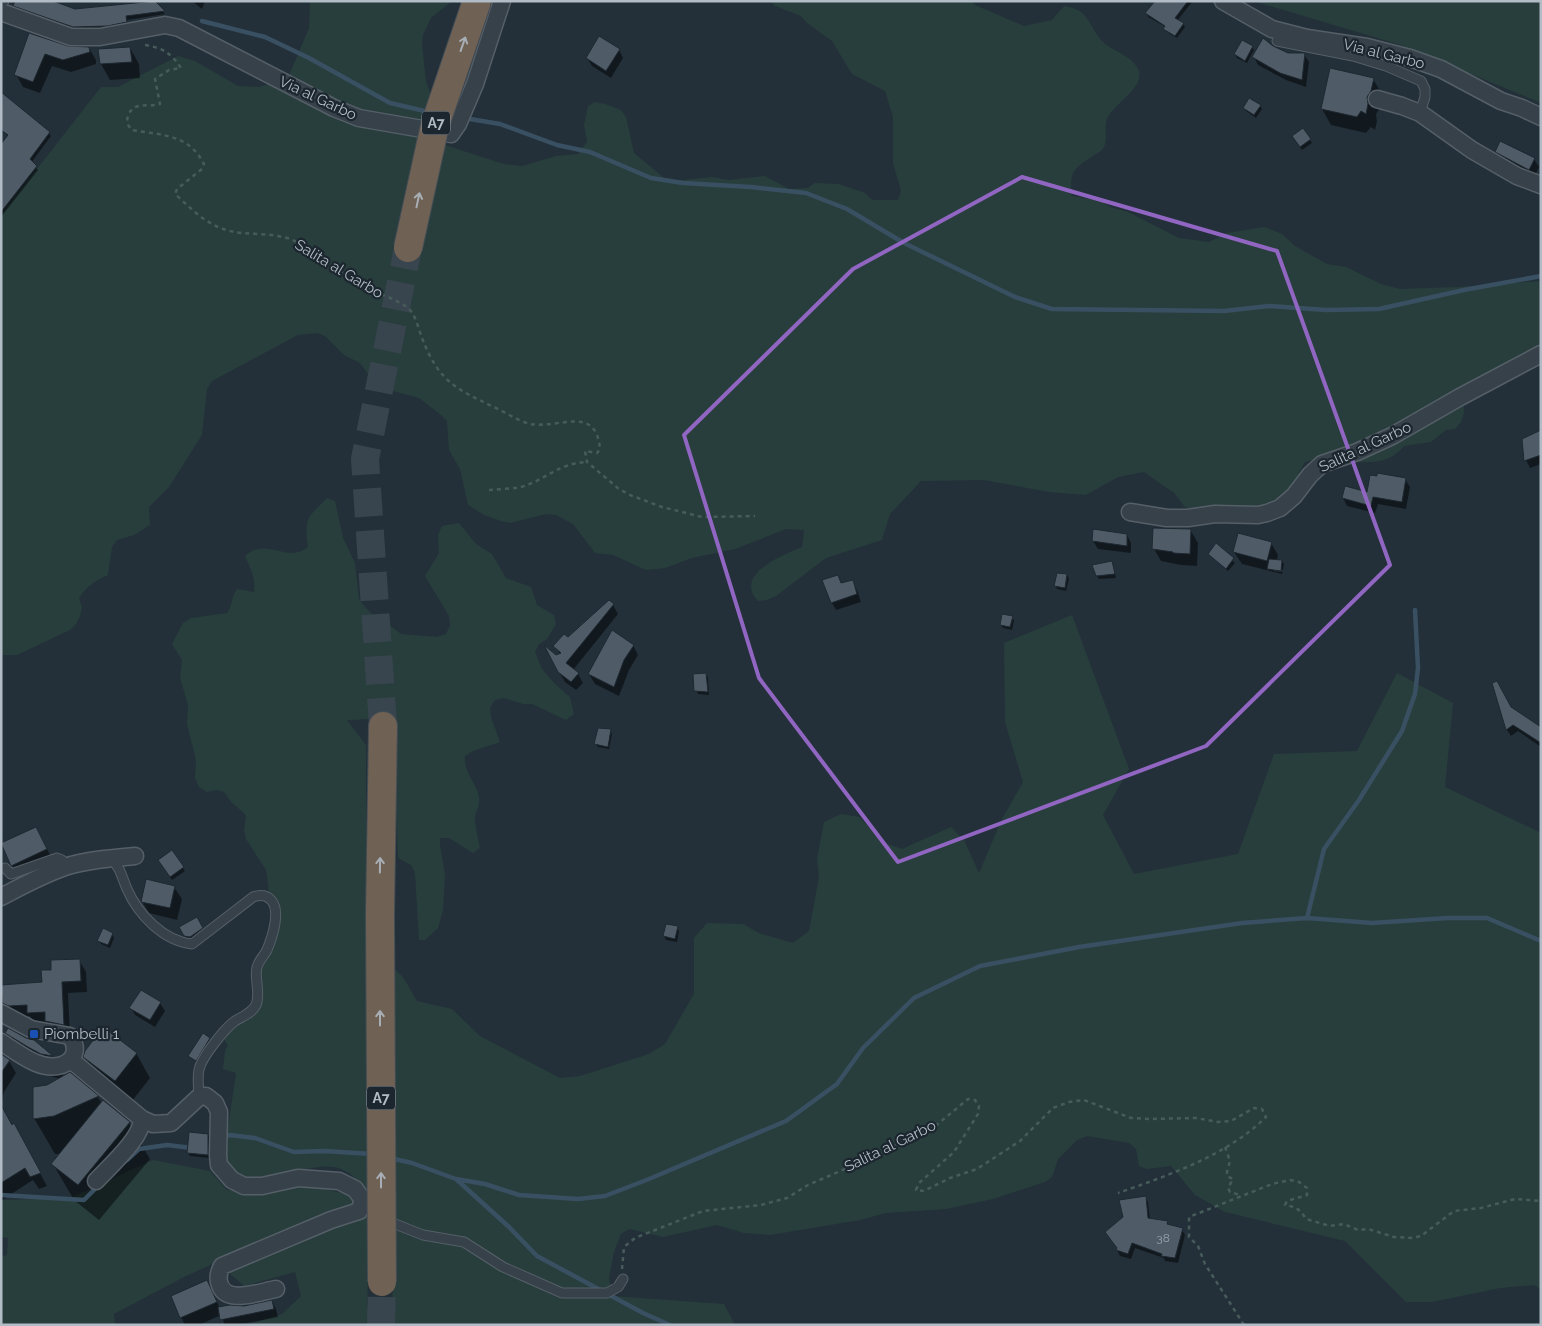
<svg xmlns="http://www.w3.org/2000/svg" width="1542" height="1326" font-family="Raleway,sans-serif">
  <style>
    .green { fill: #283e3c; fill-rule: evenodd }
    .shadow { fill: #0007 }
    .lines { fill: none; stroke-linecap: round; stroke-linejoin: round }
    .stream { stroke: #395062; stroke-width: 4.5 }
    .building { fill: #4f5c68; stroke: #1e2831 }
    .motorway-tunnel { stroke: #38454e; stroke-width: 28; stroke-dasharray: 28 14; stroke-linecap: butt }
    .service-casing { stroke: #555f68; stroke-width: 11 }
    .minor-casing { stroke: #555f68; stroke-width: 19 }
    .motorway-casing { stroke: #424c55; stroke-width: 30 }
    .path { stroke: #475b5b; stroke-width: 2.5; stroke-dasharray: 4 4; stroke-linecap: butt }
    .service { stroke: #37414a; stroke-width: 9 }
    .minor { stroke: #37414a; stroke-width: 16 }
    .motorway { stroke: #6f6154; stroke-width: 28 }
    .motorway-bridge-casing { stroke: #424c55; stroke-width: 30; stroke-linecap: butt }
    .motorway-bridge { stroke: #6f6154; stroke-width: 28 }
    .oneway { stroke: #a8aeb5 }
    .marked { fill: none; stroke: #9166c2; stroke-width: 4; stroke-linejoin: round }
    .transit-dot { fill: #1a4fb4; stroke: #1c262f; stroke-width: 2 }
    .labels { text-anchor: middle; dominant-baseline: central; stroke-width: 4.5; stroke-linejoin: round; paint-order: stroke }
    .number-label { font-size: 12px; fill: #99a4ae }
    .shield { fill: #1c262f; stroke: #858f99; stroke-width: 1 }
    .shield-label { font-size: 14px; font-weight: bold; fill: #b2bcc6 }
    .street-label { font-size: 15px; fill: #b2bcc6; stroke: #1c262f }
    .poi-label { font-size: 15px; fill: #b2bcc6; stroke: #1c262f; text-anchor: start }
  </style>
  <rect width="100%" height="100%" fill="#233039"/>
  <path class="green" d="M310 1H452L431 18 423 35 422 44 426 81 434 104 423 138 504 164 522 166 556 156 578 154 587 142 584 125 588 106 595 102 605 104 621 110 626 117 634 153 663 177 672 181 712 177 729 180 765 176 789 189 807 188 815 183 839 184 865 193 872 200H898L901 191 893 163V117L885 91 852 74 832 41 807 23 801 16 775 6 770 1H972L975 5 1024 26 1052 20 1064 6C1091 9 1089 29 1104 43 1115 52 1134 57 1139 71 1144 87 1115 104 1108 117 1102 127 1110 140 1102 150 1100 152 1096 154 1093 156 1073 169 1069 172 1072 196L1101 201 1110 207 1128 212 1179 238 1209 242 1227 233 1264 227 1282 234 1295 246 1327 264 1346 267 1381 284 1400 289 1458 287 1541 281V345L1463 385 1464 413 1461 422 1455 429 1446 430 1431 442 1404 446C1380 477 1337 452 1305 462L1284 500 1269 509 1194 510 1185 507 1174 493 1144 472 1118 477 1086 495 1049 492 984 480 921 481 890 514 882 540 826 558 776 596 767 600 758 601C733 575 782 555 802 547L804 530 786 529 735 549 692 558 665 568 646 570 613 555 595 553 573 524 556 515 546 514 510 523 501 521 484 515 468 505 460 469 449 450 447 421 441 415 419 398 385 389 371 378 360 363 344 355 325 336 317 333 298 335 212 381 207 389 202 435 169 487 149 507 150 525 134 535 117 540 112 547 108 575C95 581 87 586 79 598L82 607 80 616 76 624 70 630 17 655H1V215L101 87H118L178 56 195 61 238 86 259 87 288 78 309 28Z
    M1253 1H1541V103L1401 45Z
    M327 498 335 501 343 538 355 563 359 599 365 607 378 620 387 623 401 634 437 637 446 634 450 626 449 616 425 576 439 553 438 535 442 526 459 523 476 544 492 554 506 578 531 587 537 605 554 615 556 624 547 639 539 644 535 652 542 669 555 684 570 697 574 714 566 720 532 704H523L504 698 495 700 490 708 491 717 500 742 473 751 465 756C463 772 476 782 479 797 481 805 475 811 475 820 476 829 478 839 480 848L473 853 449 838H440V846L445 874 443 910 438 928 425 940H419L415 873 411 865 398 858 394 718 347 720 366 745V964C401 964 401 974 417 1001L452 1009 480 1036 560 1078 580 1076 649 1054 665 1044 694 994V938L707 923 743 924 759 933 793 943 809 931 819 877 817 859 824 822 841 814 859 817 885 843 902 849 951 827 964 840 979 873 1001 821 1023 782 1005 722 1004 643 1072 615 1129 769 1103 815 1134 874 1238 854 1274 754 1357 751 1397 673 1453 703 1445 787 1541 833V1289L1534 1285 1500 1288 1432 1302H1406L1345 1241 1225 1212 1195 1195 1171 1166 1147 1169 1139 1166 1136 1149 1129 1143 1087 1136 1077 1140 1058 1159 1052 1177 1045 1182 993 1199 946 1209 886 1213 860 1220 770 1235 744 1233 717 1225 663 1237 629 1229 621 1234 614 1252 609 1278 612 1296 724 1304 735 1325H248L282 1314 301 1296 295 1272 244 1286 227 1271 327 1228 318 1216 184 1277 114 1314 115 1325H1V1257L7 1255 8 1238 1 1237V1200L70 1198 153 1160 210 1171 227 1190H260L302 1184 369 1199C362 1187 355 1174 341 1169 312 1157 256 1194 232 1174 228 1171 226 1165 223 1162L236 1073 223 1069 225 1051 228 1045 223 1038 231 1029 251 1018 259 1006 261 969 278 930 280 903 269 892 266 870 246 839 244 830 246 816 243 812 232 803 224 792 217 790 207 792 199 787 195 778 196 760 187 724 188 705 180 678 182 660 172 644 183 623 191 618 227 613C233 604 231 597 237 589L254 592C256 578 250 568 245 556 267 536 287 564 308 547 304 518 307 518 327 498ZM395 1198 392 1315H391L367 1309 370 1200Z"/>
  <path class="shadow" d="M153 1 165 14 127 20 128 25 109 29 75 30 17 9 14 6 75 10Z
    M192 1H205L202 9Z
    M1171 1 1192 2 1177 21 1183 24 1185 27 1177 38 1167 32 1165 29 1166 27 1148 17 1147 13Z
    M30 34 68 48H89L96 60V64L71 72 52 66 40 93 23 87 16 74Z
    M1252 47 1254 50 1247 63 1237 58 1235 54Z
    M1273 47 1288 54 1304 55 1309 62 1306 87 1286 80 1258 65 1254 57Z
    M130 48 139 64 140 78 110 80 101 64 100 51Z
    M619 50 623 58 611 78 592 66 587 58Z
    M1373 79 1383 96 1380 108 1376 114 1377 121 1375 130 1371 127 1366 133 1331 125 1322 109Z
    M1 94 49 133 51 136 31 163 38 170 1 217V146L9 137 1 130Z
    M1260 106 1262 109 1256 118 1246 111 1244 108Z
    M1295 140H1310L1312 143 1302 150Z
    M1496 152 1534 159 1539 167 1534 177 1501 159Z
    M1541 431V464L1530 468 1526 460Z
    M1405 479 1410 487 1406 509 1378 504 1375 513 1347 506 1343 498 1368 493Z
    M1191 531 1198 543 1197 566 1181 565 1161 561 1154 549Z
    M1127 535 1131 543V553L1098 549 1093 541Z
    M1271 543 1278 555 1277 560 1282 561 1284 564 1283 570 1274 569V571L1283 572 1282 574 1242 564 1234 552Z
    M1216 545 1235 563 1228 571 1209 554Z
    M1113 566 1116 578 1099 579 1097 576Z
    M1067 575 1069 579 1066 591 1057 589 1055 585Z
    M837 576 842 584 852 582 857 590 861 602 836 610 832 603Z
    M613 605 618 614 573 670 578 674 583 683 576 690 565 682 559 672 556 656 560 654 555 646 568 639Z
    M1012 617 1014 620 1012 630 1003 628 1001 625Z
    M633 645 638 655 629 670 619 696 595 684 589 674Z
    M706 674 708 677 709 695 698 694 696 690Z
    M1494 683 1511 708 1541 728V747L1518 731 1511 736 1507 730Z
    M610 730 612 734 609 749 598 747 596 744Z
    M36 828 60 874 27 890 12 865Z
    M172 852 185 871 172 880 161 864Z
    M174 887 182 899 177 920 149 913 142 901Z
    M197 919 204 932 193 940 187 939 181 927Z
    M677 927 679 931 677 942 666 940 664 936Z
    M112 934 114 938 110 948 101 944 99 941Z
    M79 960 86 972 87 992 68 993 70 1036 53 1033 48 1023 35 1024 30 1016 16 1017 10 1015 5 1005 1 1006V986L43 984 53 971Z
    M160 1003 165 1011 155 1027 135 1015 131 1008Z
    M6 1033 34 1041 52 1057 64 1077 70 1074 98 1097 102 1104 129 1123 150 1159 99 1220 74 1200 53 1164 61 1154H55L34 1118 47 1086 61 1079 50 1076 21 1058Z
    M204 1035 212 1042 198 1063 189 1056Z
    M136 1053 150 1078 129 1105 99 1082 85 1057Z
    M1 1056 9 1061 16 1073 4 1092 1 1104Z
    M1 1107 12 1126 21 1138 47 1186 39 1189 33 1180 2 1200Z
    M208 1135 210 1139 209 1158 190 1156 188 1153Z
    M1145 1197 1148 1202 1150 1220 1167 1223 1169 1226 1182 1230 1185 1235 1178 1263 1165 1261 1164 1258 1135 1248 1131 1259 1120 1256 1117 1250 1124 1218Z
    M207 1282 220 1308 244 1307 272 1301 276 1309 278 1317 237 1325H225L221 1315 199 1325H185L181 1317Z"/>
  <g class="lines">
    <path class="stream" d="M202 21 265 37 309 58 390 103 429 112
      M464 118 500 124 557 145 590 152 651 178 683 183 751 187 806 193 847 209 904 243 1015 297 1052 309 1224 311 1269 306 1326 310 1379 309 1464 290 1541 276
      M1307 918 1324 849 1359 800 1402 731 1415 694 1418 668 1415 610
      M222 1140 229 1135 255 1138 294 1152 324 1151 372 1154
      M390 1158 412 1163 456 1179 509 1227 537 1256 643 1313 670 1325
      M127 1160 139 1149 167 1145 192 1148
      M456 1179 485 1184 519 1195 578 1199 605 1196 649 1179 786 1121 837 1084 863 1048 914 998 980 966 1079 947 1242 923 1307 918 1372 923 1448 918H1487L1541 941
      M1 1195 84 1200 99 1185"/>
  </g>
  <path class="building" d="M15 1H53L75 9 155 1 165 11 126 16 127 22 107 26 73 27 13 6Z
    M1155 1H1188L1175 18 1184 23 1175 36 1163 29 1165 26 1145 13Z
    M29 33 68 46 89 47 90 52 63 60 45 54 33 82 14 75Z
    M599 36 620 49 606 71 586 58Z
    M1263 38 1273 46 1288 53H1305L1302 80 1280 73 1252 57Z
    M1242 40 1253 46 1245 61 1234 54Z
    M130 47 132 62 100 64 98 49Z
    M1330 68 1374 78 1371 91 1367 97 1368 104 1366 114 1361 111 1357 117 1321 109Z
    M1 92 50 132 30 159 37 166 1 212V144L8 135 1 130Z
    M1249 98 1261 105 1254 115 1243 108Z
    M1303 128 1311 139 1300 147 1292 136Z
    M1500 141 1535 158 1529 170 1495 152Z
    M1541 430V455L1524 461 1522 439Z
    M1377 473 1406 478 1402 502 1373 497 1371 506 1342 498 1345 486 1367 492 1370 475 1377 476Z
    M1153 528 1191 529 1190 554 1173 553V552L1152 549Z
    M1093 529 1127 534V546L1092 541Z
    M1238 533 1272 542 1267 561 1233 552Z
    M1216 543 1234 558 1226 569 1208 554Z
    M1269 559 1282 560 1281 571 1267 569Z
    M1112 561 1115 574 1096 576 1092 565Z
    M1057 573 1067 574 1065 588 1054 586Z
    M838 575 841 583 853 580 857 594 831 603 822 580Z
    M609 600 614 604 566 663 579 673 571 682 558 672 544 645 556 655 561 653 553 646 564 634 568 637Z
    M1002 614 1013 616 1010 627 1000 625Z
    M612 630 634 645 624 660 614 687 588 674Z
    M706 673 708 692 694 691 693 674Z
    M1497 681 1511 707 1541 727V743L1513 725 1506 730 1492 683Z
    M598 728 611 729 608 747 594 744Z
    M36 827 47 849 11 866 1 843Z
    M172 850 184 867 170 877 158 860Z
    M146 879 175 886 170 908 141 902Z
    M197 917 203 928 190 937 184 936 179 927Z
    M666 924 678 926 675 939 663 936Z
    M103 928 113 933 108 945 97 941Z
    M80 959 81 981 62 982 64 1025 45 1021V1012L27 1013V1005L9 1006 2 1003 1 985 42 982 41 970H51V960Z
    M141 990 161 1002 150 1020 129 1008Z
    M103 1027 137 1053 115 1081 83 1057 85 1051Z
    M8 1028 26 1038 34 1040 53 1056 41 1054 28 1047 5 1033Z
    M203 1033 210 1038 196 1061 188 1056Z
    M1 1054 10 1060 1 1073Z
    M70 1072 99 1096 54 1116 33 1119V1087L47 1085Z
    M103 1100 130 1122 78 1185 51 1164Z
    M1 1105 12 1125 14 1123 41 1173 30 1177 25 1168 1 1183Z
    M189 1132 208 1134V1155L187 1153Z
    M1146 1196 1148 1218 1168 1221 1167 1224 1183 1228 1175 1258 1161 1256 1162 1254 1132 1243 1128 1254 1116 1250 1117 1248 1105 1232 1123 1217 1119 1200Z
    M207 1280 217 1302 180 1318 171 1296Z
    M272 1300 274 1309 220 1320 218 1307 230 1305 244 1306Z"/>
  <g class="lines">
    <path class="motorway-tunnel" d="M383 726 365 459 408 248
      M381 1325 382 1282"/>
    <g class="service-casing">
      <path id="service" d="M1 4 4 1
        M1277 41 1353 56 1386 66 1421 81 1425 89V97L1420 113
        M110 859C120 865 122 878 127 889 138 914 163 941 192 944L253 897C259 895 265 894 270 899 282 909 272 938 267 950 264 956 259 960 257 967 254 979 261 993 256 1005 251 1014 243 1016 235 1021 225 1028 201 1058 199 1070 197 1078 199 1089 199 1097
        M5 868 11 874 57 858 62 860 67 867
        M385 1220 423 1235 464 1242 503 1267 562 1293H607L618 1287 623 1279"/>
    </g>
    <g class="minor-casing">
      <path id="minor" d="M1223 1 1272 29 1307 38 1367 47 1410 58 1441 69 1501 101 1522 108 1541 117
        M1 12 71 37H100L165 25 179 28 334 108 359 118 451 134 458 124 475 84 502 1
        M1377 99 1402 106 1420 113 1472 150 1517 176 1541 185
        M1130 512 1167 518H1188L1215 514 1258 515 1267 513 1280 508 1294 496 1310 475 1322 464 1357 452 1392 436 1460 397 1541 354
        M1 897C22 886 42 875 65 867 87 860 112 858 135 856
        M1 1013 31 1029 70 1036C74 1041 76 1048 74 1054 72 1060 68 1063 62 1065 40 1072 19 1053 1 1042
        M71 1060 142 1119 153 1124 171 1123 199 1097 206 1096 215 1103 219 1112 218 1155 219 1165 232 1180 244 1186H262L298 1178 339 1181 355 1189 363 1200 359 1211 331 1220 222 1266C219 1272 218 1275 219 1282 224 1306 259 1292 276 1289
        M96 1181C109 1167 142 1138 142 1119"/>
    </g>
    <g class="motorway-casing">
      <path id="motorway" d="M380 914 383 726"/>
    </g>
    <path class="path" d="M145 45C163 48 171 53 181 68L169 70 155 79 160 104C148 108 134 100 128 116 126 122 128 126 132 130 153 134 180 134 195 151 199 154 201 160 204 164L202 169 177 189 175 194C196 213 211 230 242 233 256 234 272 234 287 238 315 247 337 272 363 286 376 293 397 299 408 308 416 315 418 328 422 338 439 382 456 389 496 408 506 413 519 421 530 424 559 429 596 404 600 449L597 453 585 451 587 462 619 489 630 495 662 507 702 517 755 516
      M489 490C499 489 511 489 521 487 546 480 558 463 587 462
      M1225 1147 1230 1161 1227 1172V1176L1233 1179 1228 1188 1230 1192 1240 1195
      M622 1269 624 1247 635 1238 703 1211 761 1205 787 1198 808 1185 875 1156 912 1137 933 1128 968 1099 975 1100 979 1106 978 1114 954 1152 919 1183 916 1190 924 1191 950 1178 977 1169 1020 1141 1053 1108 1069 1102 1084 1100 1131 1118 1150 1119 1196 1118 1218 1122 1231 1121 1254 1108 1262 1109 1266 1117C1228 1155 1167 1176 1118 1193
      M1244 1325 1205 1264 1198 1246 1189 1237V1217L1272 1184 1290 1180 1299 1182 1307 1188V1195L1287 1201 1285 1205C1296 1207 1300 1209 1306 1219L1330 1226 1344 1224 1358 1230 1368 1229 1394 1237 1411 1238 1421 1236 1454 1211 1481 1208 1515 1199 1541 1201"/>
    <use href="#service" class="service"/>
    <use href="#minor" class="minor"/>
    <use href="#motorway" class="motorway"/>
    <g class="motorway-bridge-casing">
      <path id="motorway-bridge" d="M408 248 435 125 477 1
        M380 914 382 1282"/>
    </g>
    <use href="#motorway-bridge" class="motorway-bridge"/>
  </g>
  <defs><path id="oneway-shaft" d="M-6 0H5M1.5-3L5.5 0L1.5 3" fill="none" stroke-width="1.6" stroke-linecap="round" stroke-linejoin="round" transform="scale(1.25)"/></defs>
  <g class="oneway">
    <use href="#oneway-shaft" transform="translate(463 44) rotate(-71)"/>
    <use href="#oneway-shaft" transform="translate(418 200) rotate(-78)"/>
    <use href="#oneway-shaft" transform="translate(380 865) rotate(-89)"/>
    <use href="#oneway-shaft" transform="translate(380 1018) rotate(-90)"/>
    <use href="#oneway-shaft" transform="translate(381 1180) rotate(-90)"/>
  </g>
  <path class="marked" d="M1022 177 1277 251 1390 565 1206 746 898 862 759 678 684 435 853 269Z"/>
  <rect class="transit-dot" x="29" y="1029" width="10" height="10" rx="2.5"/>
  <g class="labels">
    <g class="number-label">
      <text x="1163" y="1238">38</text>
    </g>
    <g class="shield">
      <rect x="422" y="111.5" width="28" height="23" rx="4"/>
      <rect x="367" y="1086.5" width="28" height="23" rx="4"/>
    </g>
    <g class="shield-label">
      <text x="436" y="123">A7</text>
      <text x="381" y="1098">A7</text>
    </g>
    <g class="street-label">
      <text transform="translate(1384 54) rotate(14)">Via al Garbo</text>
      <text transform="translate(318 98) rotate(25)">Via al Garbo</text>
      <text transform="translate(339 269) rotate(31)">Salita al Garbo</text>
      <text transform="translate(1365 447) rotate(-25)">Salita al Garbo</text>
      <text transform="translate(890 1146) rotate(-26)">Salita al Garbo</text>
    </g>
    <g class="poi-label">
      <text x="44" y="1034">Piombelli 1</text>
    </g>
  </g>
  <rect width="1542" height="1326" fill="none" stroke="#b2bcc6" stroke-width="5"/>
</svg>
